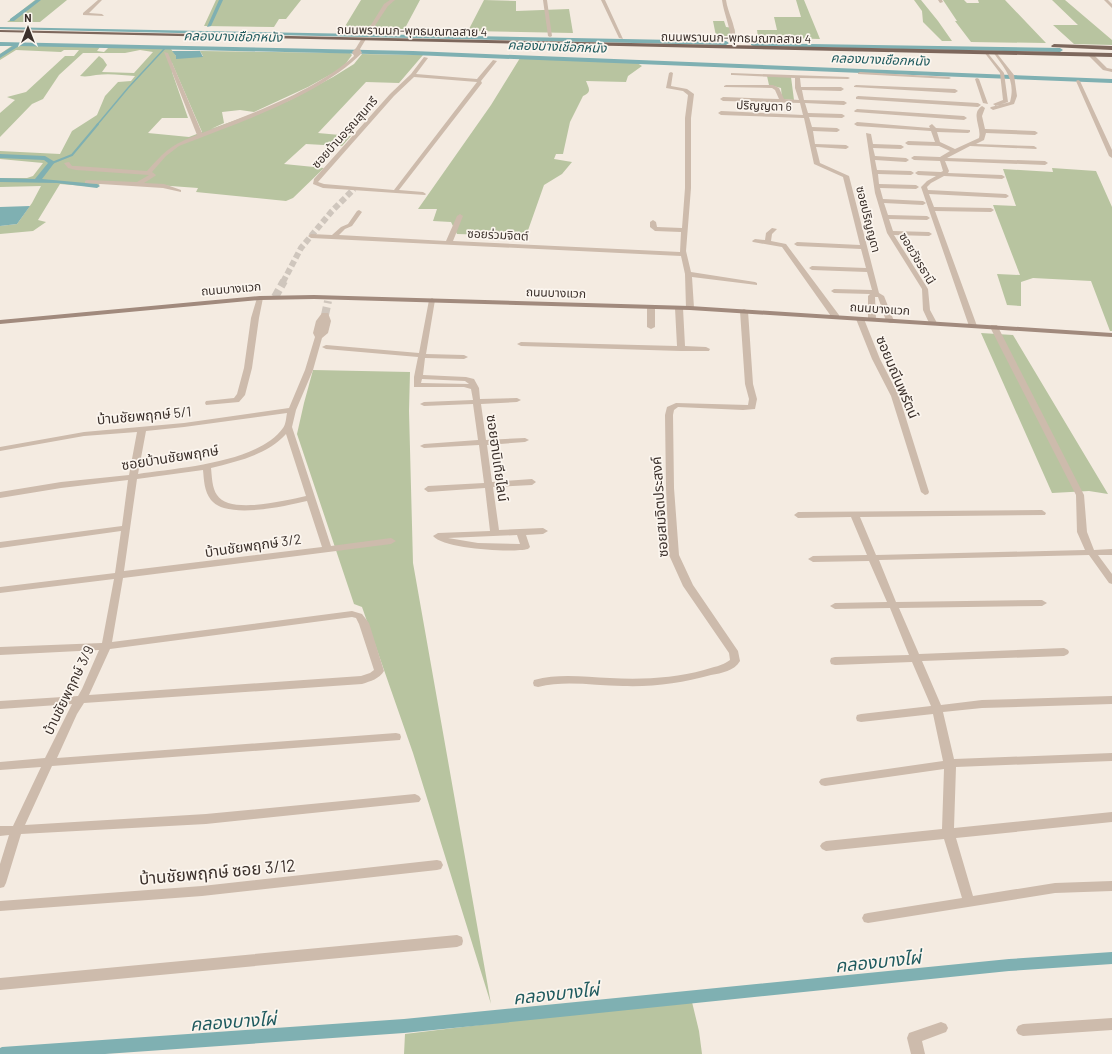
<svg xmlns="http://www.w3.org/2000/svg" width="1112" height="1054" font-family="Barlow,'Noto Sans Thai',sans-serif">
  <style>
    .green { fill: #b8c4a0; fill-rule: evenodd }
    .water { fill: #7fb0b2 }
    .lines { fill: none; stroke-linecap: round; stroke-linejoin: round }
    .stream-far1 { stroke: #7fb0b2; stroke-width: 1.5 }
    .stream { stroke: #7fb0b2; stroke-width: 2 }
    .canal { fill: #7fb0b2; fill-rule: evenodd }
    .minor-tunnel-far1 { stroke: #cfc6bd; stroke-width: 6; stroke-dasharray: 6 3; stroke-linecap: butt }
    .minor-tunnel { stroke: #cfc6bd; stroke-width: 8; stroke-dasharray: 8 4; stroke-linecap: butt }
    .minor { fill: #cdbbac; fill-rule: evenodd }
    .secondary { fill: #a18a7d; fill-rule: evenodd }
    .primary { fill: #7d675c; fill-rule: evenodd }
    .labels { text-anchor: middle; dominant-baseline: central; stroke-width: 3.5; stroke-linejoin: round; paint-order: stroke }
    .far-street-label { font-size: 12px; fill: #3b302b; stroke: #fbf5ee }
    .far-water-label { font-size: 13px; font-style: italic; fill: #1f5a5e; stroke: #fbf5ee }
    .street-label { font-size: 14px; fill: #3b302b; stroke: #fbf5ee }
    .near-street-label { font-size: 17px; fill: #3b302b; stroke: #fbf5ee }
    .near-water-label { font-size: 18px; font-style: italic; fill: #1f5a5e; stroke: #fbf5ee }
  </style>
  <rect width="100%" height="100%" fill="#f4ebe1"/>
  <path class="green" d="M35 0H67L40 22H7Z
    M216 0H301L286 19H279L274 27 204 26Z
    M361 0H420L404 30 344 28Z
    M484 0 516 1V11L569 9 573 33 468 31Z
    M796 0H804L820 39 758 37 757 30H777L774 17H801Z
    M914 0H921L938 21 952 41H942L923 22 922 11Z
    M943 0H964L967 3H979L978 0H1005L1046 43 971 42 955 21H957Z
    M1052 0H1065L1112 40V45L1074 44 1053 25H1078Z
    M713 21H724L726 27 734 28 736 37 716 36Z
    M24 44 100 47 97 51 104 52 109 47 171 49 176 56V58L203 56 200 51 350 53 352 55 344 66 335 72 308 87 254 112 240 110 222 112 224 123 211 129 288 101 333 77 354 64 362 54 423 55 399 83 366 82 318 133 351 136 342 146 306 144 284 164 324 168 293 198 286 201 196 192 198 188 102 181 97 187 60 184 38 220 46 222 33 231 0 234V226L17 224 32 203 41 186 0 187V178H27L33 176 43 163 0 159V151L60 154 72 131 97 115 105 96 118 82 131 81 135 76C123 75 108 73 96 75 90 76 86 77 80 76L99 56 103 59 107 65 102 72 134 73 153 52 140 50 125 53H83L59 75 43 99 32 104 0 137V113L15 100 7 97 26 92 65 56H74L79 50H64L61 52 16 50 0 60V54L13 45ZM172 63 202 132 189 137 148 133 162 118H188L172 72Z
    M520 58 637 63 642 66 628 76 626 82 586 81C588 87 593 92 583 96L570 122 563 154H556L554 159 572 162 562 174 544 185 526 236 457 234 451 222 433 221 437 209H418L491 105Z
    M767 76 791 77 794 100 782 99 781 88 769 85Z
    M1052 168 1096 171 1112 207V331H1110L1091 281 1033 278 1021 282V306L1007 305 997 274 1020 275 993 205 1016 206 1003 169 1053 172Z
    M981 333 1013 335 1108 494 1089 491 1052 493Z
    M313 370 410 372 409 411 413 563 491 1004 413 753 362 607 354 604 297 434 304 403Z
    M692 1002 699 1031 702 1054H404L405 1034 562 1015Z"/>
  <path class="water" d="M172 51H200L203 57 176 59V56Z
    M30 206 17 224 0 226V207Z"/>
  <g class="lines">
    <path class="stream-far1" d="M97 125 128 88 166 47"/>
    <path class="stream" d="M52 163 72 155 98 124"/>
    <path class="canal" d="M36 0H41L14 21H10V19Z
      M219 0H223L211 26 207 27Z
      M0 27 726 41 729 43 726 45 0 29Z
      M0 42 413 51 1112 79V83L413 55 19 46 0 58V54L13 46H0Z
      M751 43 1060 48 1063 50 1060 52 753 46 751 45Z
      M0 154 45 156 55 162 42 179 97 184 100 186 97 188 57 183 0 182V178L35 179 48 163 44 160 0 158Z
      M1112 952V964L1009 971 404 1033 105 1054H0V1048L2 1047 404 1019 1009 959Z"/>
    <path class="minor-tunnel-far1" d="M283 282 301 248 332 211 354 189"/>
    <path class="minor-tunnel" d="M275 297 284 281
      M325 315 328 301"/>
    <path class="minor" d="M98 0H102L89 13 102 14 104 16 83 15V13Z
      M390 0H395L388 6 370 33H366L384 4Z
      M543 0H547L552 36 550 37 548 36Z
      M601 0H605L623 39 619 38Z
      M722 0H726C728 14 737 27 735 41L731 40C730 26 724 14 722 0Z
      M938 0H942L943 2 940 3Z
      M1104 0H1108L1112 4V8Z
      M362 38 366 39 360 49 362 53C316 98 239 122 179 146L166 156 152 172 156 175 155 176 144 183 164 184 181 190V192L163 188 85 183V181L87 180 137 182 149 175 76 170 68 168 64 163 69 162 72 166H76L147 171C166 150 171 145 197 135L164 52 168 53 202 133C252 113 314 92 354 56L352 52 356 48Z
      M986 51 1004 73 1008 102 996 106 993 104 1003 100 1000 73 984 52Z
      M995 51 1014 75 1017 96 1014 104 993 110 990 108 991 107 1010 102C1016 80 1005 69 993 52Z
      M1088 53H1092L1107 68 1112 69V72L1103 70 1088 55Z
      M424 57 428 58 416 74 477 79 493 60 497 61 481 81 482 83 399 190 423 192 426 194 425 195 323 188 313 184 314 179 390 94 411 74ZM414 77 477 82 394 190 324 184 318 182 394 96Z
      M671 72 673 73 671 86 687 89 694 94 691 118V188L686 251 691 272 755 282 757 283V285L692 277 694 308 690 310 686 308 685 274 681 256 311 238 308 236 311 234 332 235 341 227 348 224 357 211 359 210 362 212 352 226 345 229 339 235 446 241 457 216 460 214 463 216 453 241 680 252 681 232 655 231 650 227V222L653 220 656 222 657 227 682 228 685 188V118L688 95 683 91 666 88 669 73Z
      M860 72 949 77 951 78 949 79 858 74V73Z
      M731 73 848 77 850 78 848 79 800 78 801 87H841L844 89 841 91 802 90 804 100 844 101 847 103 844 105 805 103 808 113 842 114 845 116 842 118 809 117 812 127 837 128 840 130 837 132 813 131 815 144 846 145 849 147 846 149 816 147 820 163 849 176 879 293 884 296 894 321 893 323H890L886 321 878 297H875L876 319 872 321 868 319V296L870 294 834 293 831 291 834 289 872 290 867 272 812 270 809 268 812 266 866 268 861 249 797 246 794 244 797 242 860 245 843 177 814 164 804 118 721 115 718 113 721 111 803 115 800 103 723 101 720 99 723 97 779 99 775 90 772 88 724 87V86L726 85H773L779 88 784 99 799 100 795 88V78L733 75H731Z
      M977 78 979 79 988 104 983 103 975 79Z
      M1078 80 1080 81 1112 150V158L1109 156 1076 81Z
      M856 85 955 89 958 91 955 93 854 87V86Z
      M858 96 978 103 981 105 978 107 856 99V97Z
      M982 106 985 108 982 116 985 129 1035 131 1038 133 1035 135 986 133 984 140 976 144 1034 146 1037 148 1036 149 970 146 947 158 1045 161 1048 163 1045 165 945 161 949 171 948 173 1002 175 1005 177 1002 179 944 176 931 183 927 187 928 190 1006 194 1009 196 1006 198 929 194 934 207 991 208 994 210 991 212 935 211 977 326 973 328 969 326 921 187 927 181 936 176 918 175 915 173 918 171 941 172 943 171 940 161 914 160 911 158 914 156 940 157 950 151 939 146 908 145 905 143 908 141 935 142 931 131 857 126 854 124 857 122 930 128 929 126 932 124 936 128 970 130V132L968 133 937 132 940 142 955 149 979 138C982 127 970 114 982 106Z
      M857 109 964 116 967 118 964 120 855 112 854 111Z
      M866 133 871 134 873 144 901 145 904 147 901 149 873 148 875 156 906 158 909 160 906 162 875 160 877 170 911 171 914 173 911 175 878 174 879 184 916 185 919 187 916 189 880 188 883 199 923 201 926 203 923 205 884 203 888 215 927 216 930 218 927 220 889 219 893 231 929 232 932 234 929 236 894 235 928 289 930 310 937 323 936 325H930L923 310 922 289 887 233 875 193Z
      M772 228 777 229 772 234 771 241 786 244 839 315V319H833L782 247 753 242 752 241 755 239 765 240 766 233Z
      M260 296 263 298 259 318 252 368 245 395 239 402 206 405 205 403 206 401 234 398 237 394 244 368 251 318 257 298Z
      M432 298 435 300 426 354 464 355 468 357 464 359 425 358 423 375 466 377 474 379 479 388 480 399 517 398 521 400 517 402 481 404 486 440 525 438 529 440 525 442 487 445 492 482 532 479 536 482 532 485 493 487 499 530 543 528 548 531 543 534 526 535 530 547 528 549C512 553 444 549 433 536L438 533 490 531 485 488 428 492 424 489 428 486 484 483 479 445 424 448 420 446 424 444 478 440 473 404 424 406 420 404 424 402 473 400 471 389 464 387H414V377L418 357 326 349 322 347 326 345 419 353 429 300ZM422 379 465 381 469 384 421 383ZM517 535 520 544 478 543 448 538Z
      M651 305 655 307V327L651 329 647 327V307Z
      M679 306 683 308 685 346 706 347 710 349 709 351H681L521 346 517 344 521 342 677 346 675 308Z
      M744 309 748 311 753 384 757 399 755 409 743 410 678 407 674 410 673 415 674 488 679 555 693 585 738 651 740 661C734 671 722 673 711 675 682 683 654 687 623 686 594 686 567 680 538 687L534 686 533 683 534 680C560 673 584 677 610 678 642 680 674 678 704 670 713 667 722 666 730 660L729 653 683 586 669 555 666 488 665 415 667 407 676 403 748 405 749 399 745 384 740 311Z
      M322 313H328L331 321 328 333 322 338 313 370 296 410 292 427 331 546 391 538 396 541 391 544 123 578 112 642 352 611 362 614 369 623 384 671C379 679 371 681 362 684L84 703 77 714 57 758 396 733 400 734 401 737 400 740 52 766 25 825 206 814 415 794 419 796 421 799 419 802 206 824 21 834 6 883 4 887 0 888V864L9 835 0 836V826H13L41 767 0 770V762L45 758 72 704 0 709V701L78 696 82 689 99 650 0 655V647L102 643 114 579 0 593V587L115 573 121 531 0 548V542L122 526 128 480 61 488 0 498V492L61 482 129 475 137 432 84 436 0 451V447L84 432 184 423 289 408 305 370 315 337 313 333 316 321ZM287 413C286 418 286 424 283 428 258 463 178 468 138 474L146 431 184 427ZM286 434 306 496C287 500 229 515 217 495 212 488 212 477 211 468 238 461 267 455 286 434ZM203 470C204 480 204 491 211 500 227 520 285 506 307 501L322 547 124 571 137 479ZM352 617 356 618 359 624 374 670 370 673 361 676 89 695 110 649Z
      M857 317H860L864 319 880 359 899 396 929 492 928 494 925 495 921 492 891 396 872 359 856 319Z
      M991 325H997L998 327 1084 495 1087 532 1094 550 1112 549V555H1098L1112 574V584L1109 583 1089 555 879 560 896 602 1042 600 1047 603 1042 606 899 608 919 654 1064 648 1068 650 1069 652 1068 654 1064 656 922 661 941 705 982 700 1112 696V704L982 708 943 712 954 759 1112 753V761L956 767 954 828 1112 812V822L956 838 973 896 1055 883 1112 881V891L1055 893 868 923 864 922 862 918 864 914 868 913 962 898 944 839 826 851 822 849 820 846 822 843 826 841 942 829 944 769 825 786 821 785 819 782 821 779 825 778 943 761 933 714 861 722 857 721 856 718 857 715 861 714 931 706 912 662 835 665 831 664 830 661 831 658 835 657 909 655 890 608 835 609 830 606 835 603 887 602 869 561 813 562 808 559 813 556 867 555 851 517 798 518 794 515 798 512 1042 510 1046 513 1045 515 860 517 876 555 1085 550 1077 532 1076 495 990 327Z
      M437 860 441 861 443 865 441 869 437 870 202 896 0 911V901L202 886Z
      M457 935 462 937 463 941 462 945 457 947 0 990V978Z
      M1112 1018V1030L1023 1036 1018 1034 1016 1030 1018 1026 1023 1024Z
      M941 1022 946 1024 948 1028 946 1032 922 1041 925 1054H911L907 1038 909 1033Z"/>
    <path class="secondary" d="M314 295 690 306 1112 333V337L690 310 314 299 260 300 0 324V320L260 296Z"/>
    <path class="primary" d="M0 30 1112 53V57L0 32Z
      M1054 44 1112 46V50L1052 47 1051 46Z"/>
  </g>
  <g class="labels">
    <g class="far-street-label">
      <text transform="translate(412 30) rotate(1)">ถนนพรานนก-พุทธมณฑลสาย 4</text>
      <text transform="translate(736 37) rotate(1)">ถนนพรานนก-พุทธมณฑลสาย 4</text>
      <text transform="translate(764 105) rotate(2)">ปริญญดา 6</text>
      <text transform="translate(344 132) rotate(-48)">ซอยบ้านอรุณสุนทรี</text>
      <text transform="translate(869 219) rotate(76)">ซอยปริญญดา</text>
      <text transform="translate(498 234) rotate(3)">ซอยร่วมจิตต์</text>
      <text transform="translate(918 258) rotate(59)">ซอยวัชรธานี</text>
      <text transform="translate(231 288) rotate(-5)">ถนนบางแวก</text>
      <text transform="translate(556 292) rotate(2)">ถนนบางแวก</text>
      <text transform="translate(880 308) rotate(4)">ถนนบางแวก</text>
    </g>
    <g class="far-water-label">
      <text transform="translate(233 36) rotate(1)">คลองบางเชือกหนัง</text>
      <text transform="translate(557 46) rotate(2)">คลองบางเชือกหนัง</text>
      <text transform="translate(880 59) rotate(2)">คลองบางเชือกหนัง</text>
    </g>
    <g class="street-label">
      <text transform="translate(898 377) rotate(67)">ซอยมณีนพรัตน์</text>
      <text transform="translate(144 415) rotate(-5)">บ้านชัยพฤกษ์ 5/1</text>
      <text transform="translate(170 457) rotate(-9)">ซอยบ้านชัยพฤกษ์</text>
      <text transform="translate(498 458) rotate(82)">ซอยฮาบิเทียไลน์</text>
      <text transform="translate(659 507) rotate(-94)">ซอยสมจิตประสงค์</text>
      <text transform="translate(253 545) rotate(-8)">บ้านชัยพฤกษ์ 3/2</text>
      <text transform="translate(68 690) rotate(-64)">บ้านชัยพฤกษ์ 3/9</text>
    </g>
    <g class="near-street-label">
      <text transform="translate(217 871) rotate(-5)">บ้านชัยพฤกษ์ ซอย 3/12</text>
    </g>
    <g class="near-water-label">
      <text transform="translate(878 961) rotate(-6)">คลองบางไผ่</text>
      <text transform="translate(556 993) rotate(-6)">คลองบางไผ่</text>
      <text transform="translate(233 1021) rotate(-4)">คลองบางไผ่</text>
    </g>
  </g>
  <g transform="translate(28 28)" stroke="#fbf5ee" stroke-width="3" paint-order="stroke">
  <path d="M0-3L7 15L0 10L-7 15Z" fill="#3b302b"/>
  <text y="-6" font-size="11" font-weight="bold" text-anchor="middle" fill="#3b302b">N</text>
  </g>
</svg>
